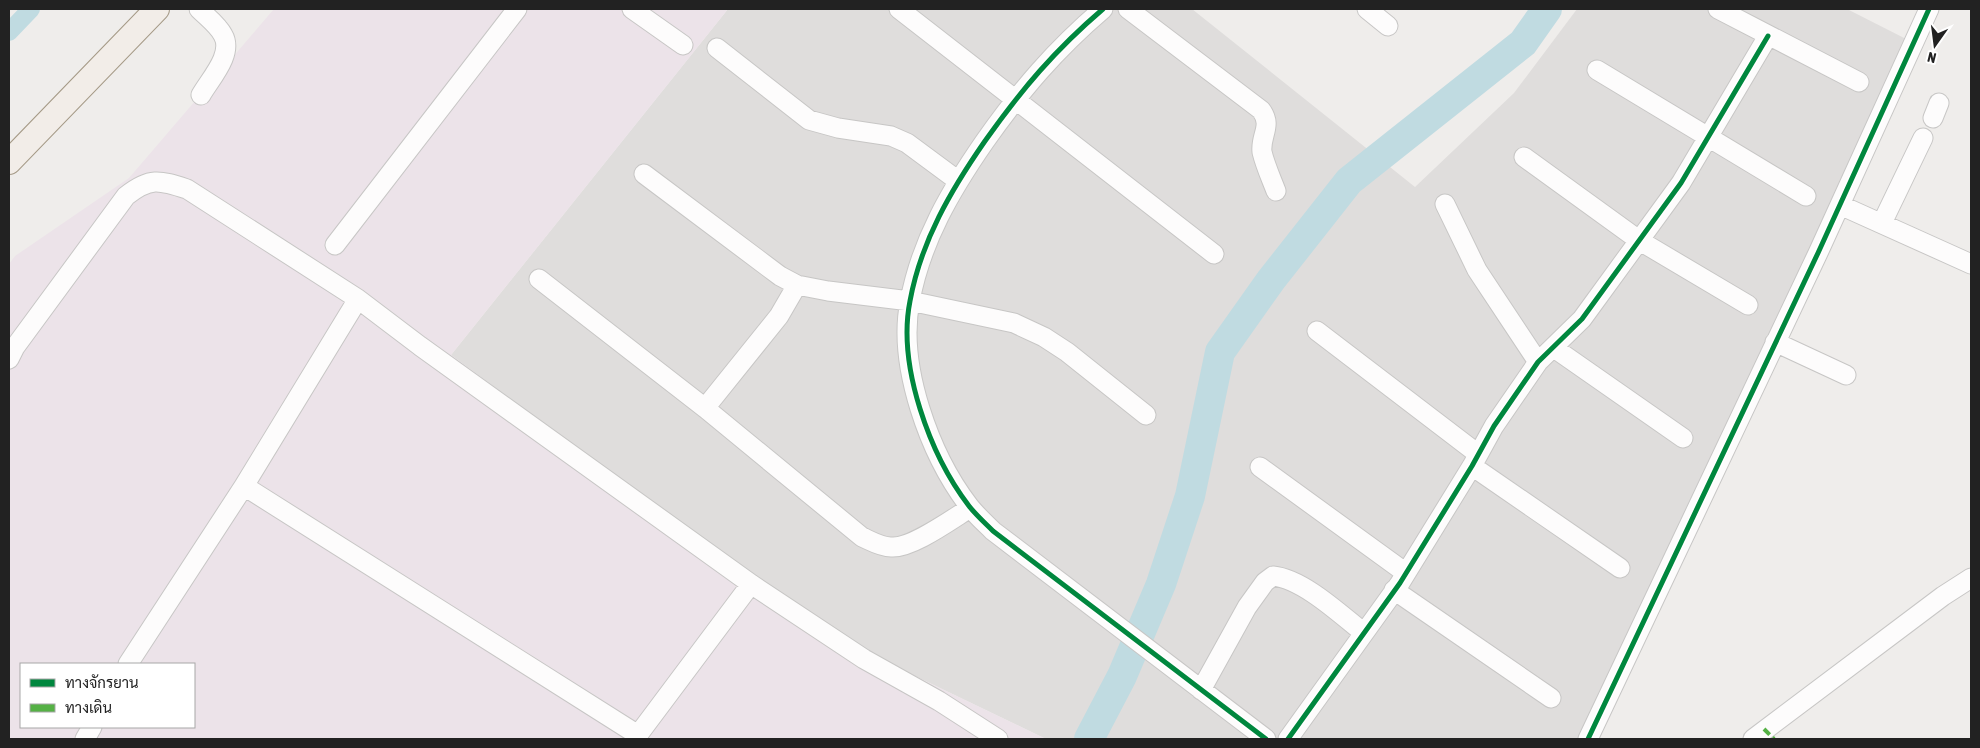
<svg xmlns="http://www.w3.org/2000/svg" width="1980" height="748" font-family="'Asap Condensed',Sarabun,sans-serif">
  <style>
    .residential { fill: #dfdddc }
    .industrial { fill: #ece3e9; fill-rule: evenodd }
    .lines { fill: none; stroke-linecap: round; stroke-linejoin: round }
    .canal { stroke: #c0dbe1; stroke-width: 18 }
    .river { stroke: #c0dbe1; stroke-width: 30 }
    .minor-casing { stroke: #c7c6c5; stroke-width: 21 }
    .major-casing { stroke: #a59a87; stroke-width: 26 }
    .minor { stroke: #fdfcfc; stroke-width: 19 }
    .major { stroke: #f2ede8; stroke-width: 24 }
    .quiet { stroke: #55b145; stroke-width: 4; stroke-dasharray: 8 4; stroke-linecap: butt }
    .cycleway-casing { stroke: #fff; stroke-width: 8 }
    .cycleway { stroke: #00873e; stroke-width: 5 }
  </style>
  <rect width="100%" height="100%" fill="#efedeb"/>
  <path class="residential" d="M728 9H1192L1415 187 1514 93 1577 9H1847L1914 43 1582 739H1046L888 663 728 559 451 355Z"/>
  <path class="industrial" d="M274 9H728L451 355 728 559 888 663 1046 739H9V264L15 256 129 178ZM21 664H194V727H21Z"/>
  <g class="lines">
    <path class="canal" d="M9 32 31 9"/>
    <path class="river" d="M1089 739 1122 676 1161 584 1190 496 1220 352 1271 280 1349 181 1523 43 1547 9"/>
    <g class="minor-casing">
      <path id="minor" d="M199 9C207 17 218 25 223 35 234 54 210 79 201 95
        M632 9 683 45
        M899 9 1214 254
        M1103 9C1055 50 1021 90 985 141 951 190 921 241 910 301 897 366 930 455 969 506 976 515 985 523 993 531L1266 739
        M1128 9 1261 110C1273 126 1260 135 1262 152 1265 165 1271 178 1276 191
        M1367 9 1388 26
        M1718 9 1859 82
        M717 48 809 120 838 128 891 136 907 143 957 180
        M1597 70 1806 196
        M1933 118 1939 103
        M1524 157 1640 241 1748 305
        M644 174 780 276 797 285 828 291 910 301 1014 323 1044 337 1067 352 1146 415
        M1445 204 1477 270 1538 362
        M1840 205 1971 264
        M1882 223 1923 138
        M335 245 517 9
        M539 279 705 408 862 537C871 541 881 547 891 547 911 549 952 519 970 508
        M1317 331 1478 454
        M1775 342 1846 375
        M1554 348 1683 438
        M9 359 15 347 126 196C150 177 159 180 187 189L358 299 420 346 751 584 864 659 939 701 998 739
        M705 408 779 316 797 285
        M1472 466 1620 568
        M1260 467 1406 573
        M244 486 638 735
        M1394 590 1551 698
        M128 664 244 486 358 299
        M1201 690 1247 607 1265 582 1273 576C1303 579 1340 614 1364 633
        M85 739 92 727
        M635 739 751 584
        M1288 739 1400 583 1472 466 1494 426 1538 362 1582 319 1681 183 1768 36
        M1588 739 1818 253 1929 9
        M1753 739 1943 596 1971 578"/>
    </g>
    <g class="major-casing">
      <path id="major" d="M9 162 157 9"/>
    </g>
    <use href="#minor" class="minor"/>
    <use href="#major" class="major"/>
    <path class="quiet" d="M1764 729 1774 739"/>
    <g class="cycleway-casing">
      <path id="cycleway" d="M1103 9C1055 50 1021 90 985 141 951 190 921 241 910 301 897 366 930 455 969 506 976 515 985 523 993 531L1266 739
        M1288 739 1400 583 1472 466 1494 426 1538 362 1582 319 1681 183 1768 36
        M1588 739 1818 253 1929 9"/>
    </g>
    <use href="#cycleway" class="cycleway"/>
  </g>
  <rect width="1980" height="748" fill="none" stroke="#222222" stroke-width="20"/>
  <rect x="20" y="663" width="175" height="65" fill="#ffffff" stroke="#a7a7a7"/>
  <rect x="30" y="679" width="25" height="8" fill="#00873e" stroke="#a7a7a7"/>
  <text x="65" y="688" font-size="15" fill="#222222">ทางจักรยาน</text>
  <rect x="30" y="704" width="25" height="8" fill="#55b145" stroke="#a7a7a7"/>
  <text x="65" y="713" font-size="15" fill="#222222">ทางเดิน</text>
  <g transform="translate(1935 45) rotate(194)" stroke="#ffffff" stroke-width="4" paint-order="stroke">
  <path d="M0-4L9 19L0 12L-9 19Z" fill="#222222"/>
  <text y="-8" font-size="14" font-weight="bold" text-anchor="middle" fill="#222222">N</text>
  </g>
</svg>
